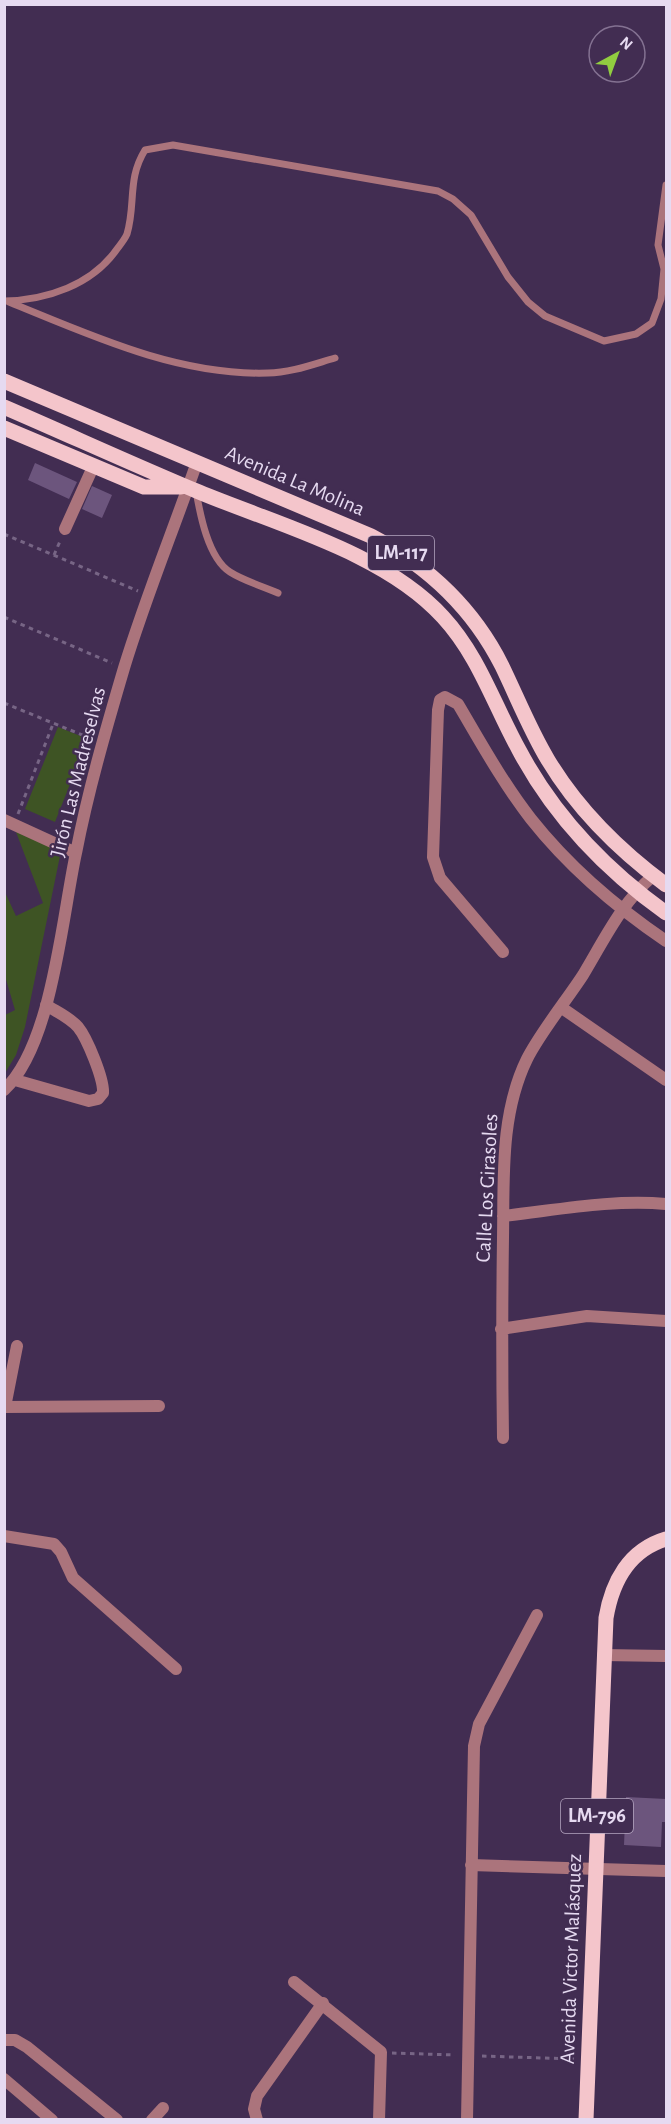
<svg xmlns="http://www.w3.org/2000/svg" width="671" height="2124" font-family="'Alegreya Sans',sans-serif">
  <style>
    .green { fill: #3e5424 }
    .building { fill: #6c557d }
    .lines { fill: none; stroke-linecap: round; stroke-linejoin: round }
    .path { stroke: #776585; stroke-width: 3; stroke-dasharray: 4.5 4.5; stroke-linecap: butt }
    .lane { stroke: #ab747c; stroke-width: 7 }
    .street { stroke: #ab747c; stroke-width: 12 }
    .primary { stroke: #f4c5cb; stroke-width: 15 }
    .labels { text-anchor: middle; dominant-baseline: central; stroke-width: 5; stroke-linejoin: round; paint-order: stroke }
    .shield { fill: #422d52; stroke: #b5a6c1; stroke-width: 1.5 }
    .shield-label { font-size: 20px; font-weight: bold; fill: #e6daf1 }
    .street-label { font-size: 21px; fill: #e6daf1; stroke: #422d52 }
  </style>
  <rect width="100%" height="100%" fill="#422d52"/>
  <path class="green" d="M58 727 88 739 55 822 25 809Z
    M16 832 61 851 25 1027 16 1055 5 1073V1015L15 1010 5 976 4 890 16 916 43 903Z"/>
  <path class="building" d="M35 463 77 482 69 499 28 480Z
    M92 486 112 495 102 518 82 509Z
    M626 1797 666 1799V1822H662L661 1847 624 1845Z"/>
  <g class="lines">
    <path class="path" d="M4 534 138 591
      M54 555 61 539
      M4 617 112 663
      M4 703 92 739
      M18 814 53 724
      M392 2053 455 2055
      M482 2056 574 2059"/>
    <path class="lane" d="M4 301C47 300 92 285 117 249 120 245 125 239 127 234 136 204 127 179 145 150L173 145 438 191 453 199 471 215 508 277 528 302 545 316 604 341 636 334 652 323 661 299 664 269 658 245 666 185
      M9 302C90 335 178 376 268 373 290 373 314 364 335 358
      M196 491C200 514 208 558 230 572 244 581 262 586 278 593"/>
    <path class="street" d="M65 529 93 467
      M4 820 76 853
      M503 952 440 878 433 857 438 710 440 700 445 697 458 704C481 743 503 783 531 819 569 867 616 907 666 941
      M562 1008 666 1080
      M15 1080 89 1101 98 1099 103 1093C104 1079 87 1038 78 1027 69 1017 57 1012 46 1005
      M4 1090C52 1046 62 917 76 853 88 791 106 729 124 668 145 599 173 531 197 462
      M503 1216C557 1210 613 1199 666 1204
      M501 1329 587 1316 666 1321
      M4 1407 159 1406
      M5 1407 17 1346
      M503 1438C502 1371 502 1305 503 1238 504 1178 500 1114 527 1059 540 1033 566 1001 583 975 604 940 622 902 653 876
      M4 1536 54 1544 61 1552 73 1578 176 1669
      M603 1655 666 1656
      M471 1865 666 1871
      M294 1982 381 2052 379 2120
      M4 2040H15L27 2047 117 2120
      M4 2079 52 2120
      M152 2120 163 2108
      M257 2120 254 2109 257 2096 323 2003
      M467 2120 474 1746 479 1724 537 1615"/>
    <path class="primary" d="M4 381 371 536C428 566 473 608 502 666 517 697 530 730 548 760 578 810 620 851 666 885
      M4 407C69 435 134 465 199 492 278 525 385 553 443 617 479 656 494 705 519 750 554 816 606 870 666 913
      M4 428 144 487H181
      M586 2120 606 1618C612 1582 629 1550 666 1539"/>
  </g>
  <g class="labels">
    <g class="shield">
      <rect x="368" y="536" width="66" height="34" rx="4.5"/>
      <rect x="561" y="1799" width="72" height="34" rx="4.5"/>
    </g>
    <g class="shield-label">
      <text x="401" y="553">LM-117</text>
      <text x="597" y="1816">LM-796</text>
    </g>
    <g class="street-label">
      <text transform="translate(295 481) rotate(23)">Avenida La Molina</text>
      <text transform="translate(78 772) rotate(-76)">Jirón Las Madreselvas</text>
      <text transform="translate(487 1188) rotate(-87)">Calle Los Girasoles</text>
      <text transform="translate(571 1959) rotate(-88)">Avenida Victor Malásquez</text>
    </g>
  </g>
  <rect width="671" height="2124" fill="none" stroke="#e6daf1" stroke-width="12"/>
  <g transform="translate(617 54) rotate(41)"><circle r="28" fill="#422d52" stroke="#847292" stroke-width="1.5"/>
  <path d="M0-4.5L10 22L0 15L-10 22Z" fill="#91cd40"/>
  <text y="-9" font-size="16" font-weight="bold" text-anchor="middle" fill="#e6daf1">N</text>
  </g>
</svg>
